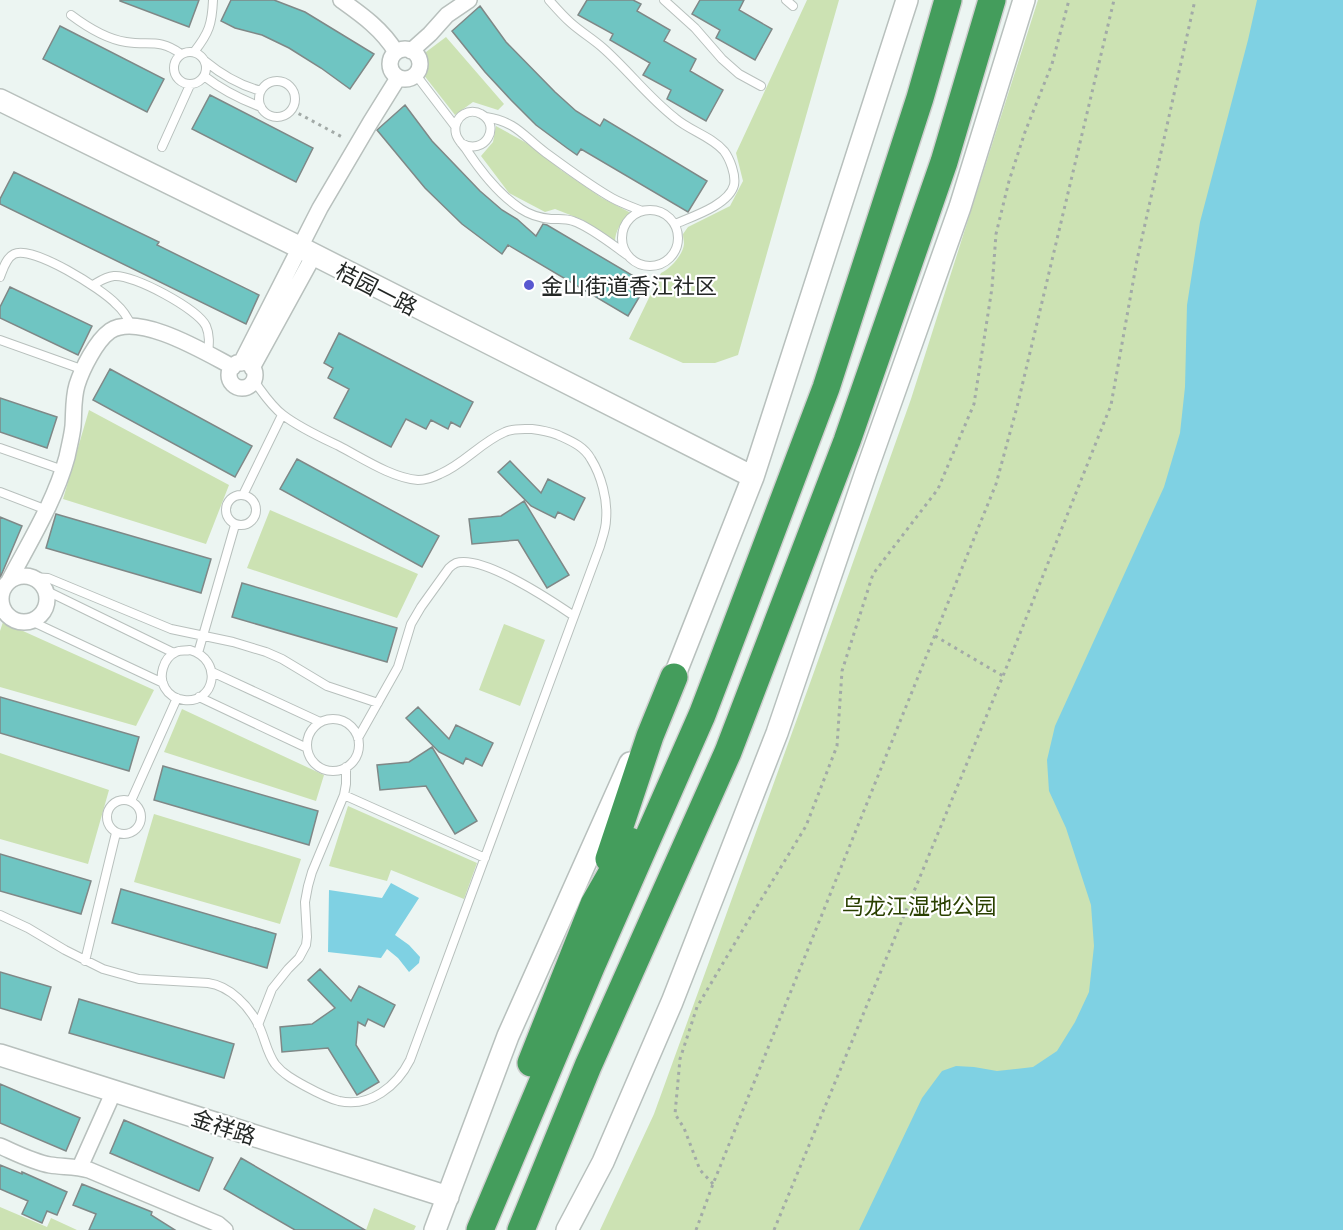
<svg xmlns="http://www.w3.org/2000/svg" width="1343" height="1230" font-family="'Exo 2','Noto Sans SC',sans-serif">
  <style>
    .green { fill: #cce2b3 }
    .water { fill: #7fd1e3 }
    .building { fill: #6fc5c2; stroke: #7f8887; stroke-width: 1.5 }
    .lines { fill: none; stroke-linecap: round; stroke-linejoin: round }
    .lane-casing { stroke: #b8c0bd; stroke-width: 10 }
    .street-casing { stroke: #b8c0bd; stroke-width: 18 }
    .secondary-casing { stroke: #b8c0bd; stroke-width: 24 }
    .highway-casing { stroke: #cfcfcf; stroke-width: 30 }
    .path { stroke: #a2aaa7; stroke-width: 3; stroke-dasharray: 3 4.5; stroke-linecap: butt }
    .lane { stroke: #fff; stroke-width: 8 }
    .street { stroke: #fff; stroke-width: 15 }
    .secondary { stroke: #fff; stroke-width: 21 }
    .highway { stroke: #449d5c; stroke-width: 27 }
    .poi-dot { fill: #5858d0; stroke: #fff; stroke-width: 2 }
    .labels { text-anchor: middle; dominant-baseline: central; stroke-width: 4.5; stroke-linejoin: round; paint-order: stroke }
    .poi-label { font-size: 22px; fill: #232725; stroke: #fff; text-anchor: start }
    .street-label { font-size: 22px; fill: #232725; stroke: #fff }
    .park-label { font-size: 22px; fill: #2a4000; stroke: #fff }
  </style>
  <rect width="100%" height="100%" fill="#ecf5f2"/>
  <path class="green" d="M807 0H839L738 355 715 363H683L629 339 661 273C670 269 683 255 684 244 684 241 683 237 683 234L688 227 730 206 743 181 736 153Z
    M1038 0H1274L1104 970 1057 1067 875 1230H600L654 1114 814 672 911 399Z
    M446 37 504 104 498 110 473 102 455 115 423 74 426 64 422 55Z
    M496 126 532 146 561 170 602 198 631 213C622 221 615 230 615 242L583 220 555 209 545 212 509 193 481 156 493 142Z
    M89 410 229 485 206 544 63 499Z
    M270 510 418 574 397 618 247 568Z
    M3 622 154 690 136 726 0 687V631Z
    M504 624 545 640 520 706 479 690Z
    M182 709 324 775 316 801 164 752Z
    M0 753 109 790 88 864 0 839Z
    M348 806 477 863 464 899 391 870 387 881 329 866Z
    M154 814 301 859 280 924 134 882Z
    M0 1207 47 1227 51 1218 77 1230H0Z
    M374 1208 416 1226 414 1230H366Z"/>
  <path class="water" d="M1257 0H1343V1230H859L922 1098 942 1071 956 1066 974 1067 997 1071 1033 1067 1057 1051 1075 1022 1089 992 1094 946 1091 905 1066 828 1049 791 1047 760 1055 726 1164 487 1180 433 1185 387 1187 305 1200 222 1248 40Z
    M391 883 419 898 395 935 409 945 420 957 419 963 409 972 398 958 387 949 381 958 328 952 329 890 382 898Z"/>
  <path class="building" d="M120 0H199L189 27 120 1Z
    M231 0H274L305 12 374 54 350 89 321 68 289 48 262 35 235 28 221 21Z
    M587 0H633L641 4 637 11 670 30 664 41 696 59 690 71 723 90 706 121 667 99 671 90 643 75 650 63 610 40 613 34 578 15Z
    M700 0H744L739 10 772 29 755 60 716 38 720 30 692 14Z
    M480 6 506 42 555 92 576 111 600 126 604 119 707 181 688 212 581 149 577 155 567 148 536 125 511 100 485 72 452 31Z
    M60 26 164 79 147 112 43 59Z
    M210 95 313 148 296 182 192 129Z
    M405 105 432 141 480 191 502 210 517 219 536 236 543 224 547 225 647 284 628 316 508 245 502 254 462 224 425 188 377 130Z
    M14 172 159 242 157 245 259 295 246 324 0 204V199Z
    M10 287 92 326 78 355 0 318V307Z
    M339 333 473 402 460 427 451 422 448 429 431 420 426 429 406 419 391 447 334 418 349 389 328 378 333 368 324 363Z
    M110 369 252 446 235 477 93 400Z
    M0 398 57 417 47 448 0 432Z
    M297 459 439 536 422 567 280 489Z
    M510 461 541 493 548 479 585 498 574 520 558 512 555 518 531 506 498 472Z
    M524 501 569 575 547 588 518 540 472 544 469 519 501 516Z
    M56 514 211 559 201 593 46 548Z
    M0 517 22 526 0 578Z
    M242 583 397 628 387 662 232 617Z
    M0 697 139 737 129 771 0 733Z
    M418 707 449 739 456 725 493 743 482 766 466 758 463 764 439 752 406 718Z
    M432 747 477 821 455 834 426 786 380 790 377 765 409 762Z
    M163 766 318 811 309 845 154 800Z
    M0 854 91 881 81 914 0 891Z
    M121 889 276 934 267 968 112 923Z
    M320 969 351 1001 359 986 395 1005 384 1027 368 1019 365 1026 358 1022 356 1045 379 1082 357 1095 328 1048 282 1052 280 1027 312 1024 335 1008 308 980Z
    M0 972 51 987 41 1020 0 1008Z
    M79 999 234 1044 224 1078 69 1033Z
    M0 1084 80 1118 66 1151 0 1123Z
    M124 1120 213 1158 199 1191 110 1153Z
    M241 1158 365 1230H295L224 1189Z
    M0 1165 22 1174V1172L67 1192 57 1215 47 1211 42 1223 22 1214 28 1201 0 1189Z
    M82 1184 152 1212 151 1215 175 1230H89L96 1214 73 1205Z"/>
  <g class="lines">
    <g class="lane-casing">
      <path id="lane" d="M549 0C556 8 563 16 571 23 581 32 593 39 603 48 628 70 648 97 675 118 690 131 711 136 724 151 730 159 736 175 734 185 729 205 691 217 675 224
        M664 0 695 28 722 59 739 74 761 86
        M786 0 793 6
        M71 15C87 27 106 39 126 42 149 46 159 38 181 54
        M174 68a16 16 0 1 1 32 0a16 16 0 1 1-32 0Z
        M194 52C209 33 212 24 213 0
        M205 61C222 75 239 85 261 91
        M416 75 455 126
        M204 76C222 90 240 99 261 107
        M259 99a18 18 0 1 1 36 0a18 18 0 1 1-36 0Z
        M486 117C517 122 523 136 546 153 567 168 589 185 612 198 621 203 632 207 642 211
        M461 143C485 157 502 125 481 114 476 111 469 111 464 114 457 118 454 126 456 134 457 139 462 144 466 149 481 172 498 194 521 209 530 215 540 218 551 219 559 219 566 218 573 221 589 226 613 245 627 255
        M162 147 190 85
        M622 238a28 28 0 1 1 56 0a28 28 0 1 1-56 0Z
        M0 277C3 269 6 258 14 254 33 245 102 289 116 304 123 310 128 318 132 327
        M93 285C100 281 105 277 114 276 133 274 198 309 206 326 210 335 209 344 208 354
        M0 340 84 370
        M0 448 63 470
        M0 492 47 510
        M226 510a15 15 0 1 1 30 0a15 15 0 1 1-30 0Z
        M243 495 282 415
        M31 577 48 578 171 629 233 642 266 652 282 659 327 686 378 703
        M45 590 174 653
        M31 621 163 683
        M190 650C224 660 215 704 184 700 176 699 169 695 165 688 158 677 163 658 176 652 180 650 185 651 190 650Z
        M198 653 235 525
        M212 672 320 722
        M199 697 307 748
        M307 745a26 26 0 1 1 52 0a26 26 0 1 1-52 0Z
        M358 738 398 667 411 624 421 607 449 568C451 566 454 564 456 563 482 554 552 601 574 616
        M344 795 485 858
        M107 817a17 17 0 1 1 34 0a17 17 0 1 1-34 0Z
        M131 801 177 698
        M0 915 28 928 65 950 103 969 139 979 208 983C230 986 249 1006 259 1026 265 1039 267 1053 275 1064 283 1074 294 1080 305 1086 316 1092 327 1098 339 1101 370 1108 397 1086 410 1060L600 546C602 538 606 529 606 520 608 500 601 475 591 459 584 446 571 441 558 435 550 432 541 430 532 429 523 429 513 428 505 432 481 442 464 464 440 474 434 477 425 480 418 480 392 478 362 458 339 446 320 437 300 428 283 415 271 406 263 393 254 381
        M85 961 116 833
        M258 1025 272 989 288 969 299 958 306 945 307 937 305 902 308 886 312 872 344 795 346 784V767"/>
    </g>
    <g class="street-casing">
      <path id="street" d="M341 0C362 15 382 29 396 52
        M390 64a15 15 0 1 1 30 0a15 15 0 1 1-30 0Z
        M411 51 430 34 447 15 469 0
        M229 375a13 13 0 1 1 26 0a13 13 0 1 1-26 0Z
        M241 363 320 208 370 123 398 78
        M252 368 314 255
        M1 599a23 23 0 1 1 46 0a23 23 0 1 1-46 0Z
        M9 581C30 541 55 501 67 457 69 447 72 436 73 426 74 412 73 398 77 385 82 369 96 341 110 331 139 312 206 353 233 367
        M0 1146C16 1153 33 1162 50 1165 63 1167 76 1166 89 1170L218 1224 225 1230
        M80 1167 114 1091"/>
    </g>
    <g class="secondary-casing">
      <path id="secondary" d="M0 100 299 247 753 477
        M668 690 674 677 753 477 907 0
        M0 1055 448 1197
        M435 1230 508 1036 630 763
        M567 1230 603 1162 672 1002 777 733 866 472 960 207 1024 0"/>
    </g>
    <g class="highway-casing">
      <path id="highway" d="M609 859 650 736 674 677
        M531 1063 594 904 630 841
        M480 1230 591 967 702 715 720 668 826 388 920 98 948 0
        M521 1230 588 1066 728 752 847 441 944 162 992 0"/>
    </g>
    <path class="path" d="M292 110 344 138
      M935 636 1003 676
      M713 1184 700 1170 684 1128 675 1114 680 1059 697 1007 748 921 806 826 837 746 842 671 873 574 938 489 974 404 992 288 996 234 1009 181 1025 132 1052 64 1069 0
      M696 1230 713 1184 996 484 1017 407 1114 0
      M774 1230 1003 676 1111 405 1137 260 1195 0"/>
    <use href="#lane" class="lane"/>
    <use href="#street" class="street"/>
    <use href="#secondary" class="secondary"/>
    <use href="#highway" class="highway"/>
  </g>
  <circle class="poi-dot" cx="529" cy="285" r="6"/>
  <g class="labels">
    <g class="poi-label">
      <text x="541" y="285">金山街道香江社区</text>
    </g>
    <g class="street-label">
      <text transform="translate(377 288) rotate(27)">桔园一路</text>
      <text transform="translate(224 1126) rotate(18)">金祥路</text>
    </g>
    <g class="park-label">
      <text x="919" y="905">乌龙江湿地公园</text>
    </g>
  </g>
</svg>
